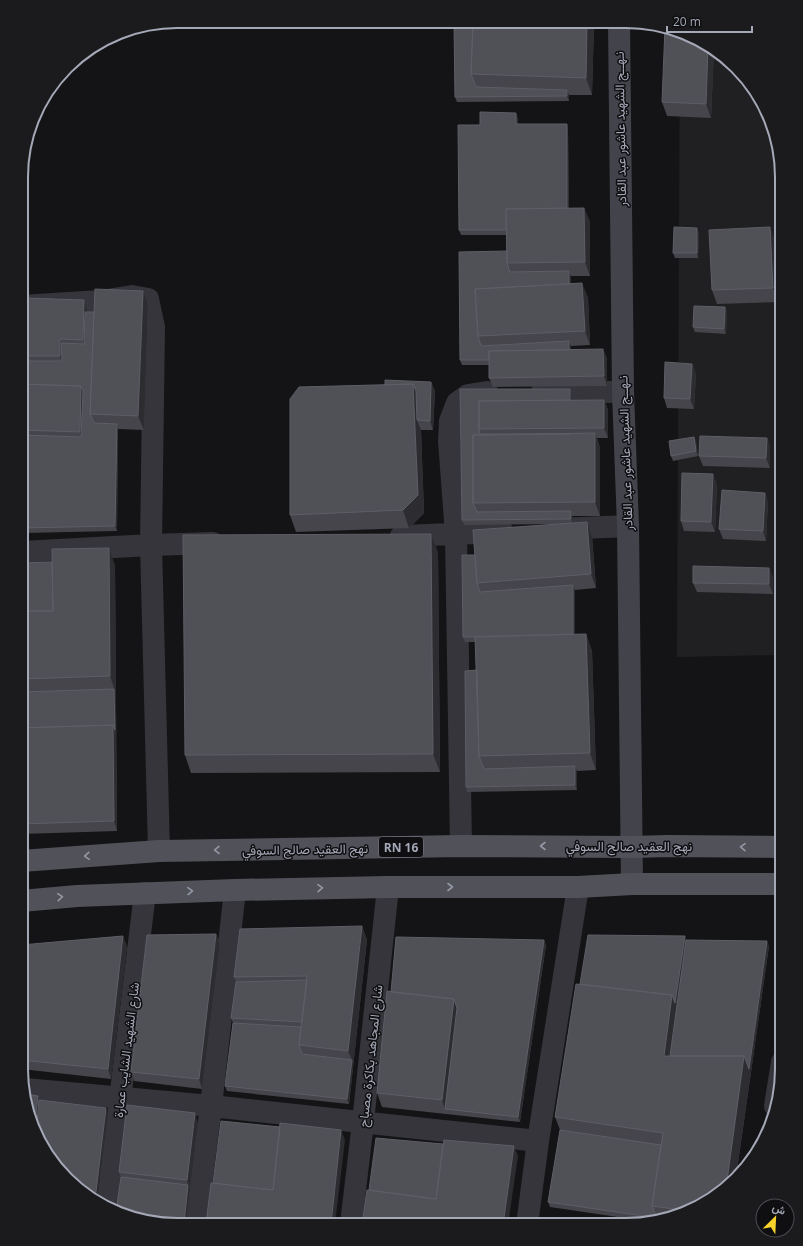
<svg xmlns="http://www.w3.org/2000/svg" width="803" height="1246" font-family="'Open Sans',Vazirmatn,sans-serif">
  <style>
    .built { fill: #202023 }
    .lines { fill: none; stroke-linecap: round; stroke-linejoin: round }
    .minor { stroke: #35353b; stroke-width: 22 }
    .secondary { stroke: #43444b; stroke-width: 22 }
    .primary { stroke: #51515a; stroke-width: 22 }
    .wall { fill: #45454b }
    .shaded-wall { fill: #2d2d31 }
    .building { fill: #505057; stroke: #5d5e66 }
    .oneway { stroke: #9497a4 }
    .labels { text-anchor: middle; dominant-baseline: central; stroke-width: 3; stroke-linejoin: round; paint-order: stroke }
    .shield { fill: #0f0f11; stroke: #787a85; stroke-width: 1 }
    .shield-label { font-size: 12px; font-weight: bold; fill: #a5a8b7 }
    .street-label { font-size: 13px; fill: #a5a8b7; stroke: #0f0f11 }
    .rim { fill: none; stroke: #a5a8b7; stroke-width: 2 }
  </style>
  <rect width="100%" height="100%" fill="#141416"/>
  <path class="built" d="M680 31 686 33 721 53 750 82 770 117 782 177V655L677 657Z"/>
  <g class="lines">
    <path class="minor" d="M542 392H623
      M559 529 628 526
      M401 536 503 532
      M22 552 151 545 154 327 148 299 132 296 101 301 22 306
      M461 846 456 534 449 441 450 421 457 403 468 395 487 392
      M159 851 151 545 213 543
      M25 1089 211 1106 538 1141
      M775 1106 782 1062
      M107 1207 145 893
      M196 1224 211 1106 235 890
      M351 1224 363 1122 388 887
      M527 1225 538 1141 578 887"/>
    <path class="secondary" d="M619 22 623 392 628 526 632 884"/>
    <path class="primary" d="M21 861 159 851 461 846 631 847 668 846 782 847
      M21 901 77 896 235 890 388 887H578L632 884H782"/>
  </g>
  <path class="wall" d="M454 22H594L592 95H569V101L457 102 455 97Z
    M686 33 714 49 711 118 667 116 662 102Z
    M518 118V124L568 129 569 208H584L590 222V276H571V284L588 297 590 345 571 346V350L603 349 607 359V386L493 387 489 378V365H462L460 360 507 251 506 235H461L459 230 480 125Z
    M770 227 775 242 778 302 717 304 712 290Z
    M699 233 698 258H675L673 253Z
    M148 305 144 430 118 429 117 531 22 533V308L87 310V312H94Z
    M725 307 727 312 726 334 695 332 693 327Z
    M692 364 696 374 694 409 667 408 664 398Z
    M431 382 435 391 433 430H421L424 513 409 528 296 532 290 515 385 385Z
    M460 389H570L571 394V400H604L608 410V438H597L600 448V516H572L573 523 587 522 592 536 596 588 575 590V634H586L592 651 596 770 577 771V790L467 792 466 787 477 670 476 642H465L463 637 475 555 560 524 464 525 462 520Z
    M694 437 696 442 698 456 673 461 671 456Z
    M767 438 770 447V468L703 466 699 456Z
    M717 484 715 532 684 531 681 521Z
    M765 493 768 502 766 541 723 539 719 529Z
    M438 552 440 772 191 773 185 755Z
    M22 563 115 565 117 831 21 834Z
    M773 577V594L697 592 693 583Z
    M362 926 367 940 349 1104 227 1091 225 1086 233 1023 231 1018 236 982 234 977Z
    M216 934 220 944 202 1089 134 1081 131 1072Z
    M544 940 546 945 520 1122 382 1107 377 1093 391 992Z
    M686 940 769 946 736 1177 721 1193 686 1213 645 1221 550 1207 548 1202 560 1130 555 1117 580 984Z
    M21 945 127 946 111 1079 21 1069Z
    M198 1123 186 1224 121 1177 119 1172Z"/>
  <path class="shaded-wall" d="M587 22H594L592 95 586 78Z
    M708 46 714 49 711 118 706 104Z
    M567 90 569 95V101L567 96Z
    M516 113 518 118 517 130 516 124Z
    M567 124 568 129 569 222 567 217Z
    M584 208 590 222V276L585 262Z
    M770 227 775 242 778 302 773 288Z
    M697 228 699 233 698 258 697 253Z
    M569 271 571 276V298L569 293Z
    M582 283 588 297 590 345 585 331Z
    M143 291 148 305 144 430 138 416Z
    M84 300 87 310 86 349 83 340Z
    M725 307 727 312 726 334 724 329Z
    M60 339 63 348V366L60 356Z
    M569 341 571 346V359L569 354Z
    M603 349 607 359V386L604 376Z
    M692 364 696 374 694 409 690 399Z
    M431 382 435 391 433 430 430 421Z
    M413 384 420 401 417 420 421 430 424 513 409 528 403 510Z
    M81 386 85 396 83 442 80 432Z
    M570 389 571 394V410L570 405Z
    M604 400 608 410V438L604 428Z
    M117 424 118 429 117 531 115 526Z
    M595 433 600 448V516L595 502Z
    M694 437 696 442 698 456 696 451Z
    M767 438 770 447V468L766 458Z
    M713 474 717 484 715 532 711 522Z
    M765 493 768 502 766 541 763 531Z
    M571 511 572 516 573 524 571 519Z
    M587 522 592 536 596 588 591 574Z
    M431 534 438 552 440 772 433 754Z
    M109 548 115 565 116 694 110 676Z
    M769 568 773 577V594L769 584Z
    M573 585 575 590V641L573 636Z
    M586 634 592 651 596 770 590 753Z
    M114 689 116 694V735L115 730Z
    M113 725 116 735 117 831 114 821Z
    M575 766 577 771V790L575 785Z
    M362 926 367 940 349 1104 347 1099 352 1060 348 1051Z
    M216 934 220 944 202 1089 199 1079Z
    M123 936 127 946 111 1079 108 1069Z
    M685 936 688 945 671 1069 664 1056 672 995Z
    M544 940 546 945 520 1122 518 1117Z
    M767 941 769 946 736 1177 726 1188 744 1056Z
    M454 999 459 1013 445 1109 442 1100Z
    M38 1096 41 1105 38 1137 34 1130Z
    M106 1108 108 1113 97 1201 95 1200Z
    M195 1113 198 1123 186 1224H184L188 1185 187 1180Z
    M341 1130 345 1140 335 1224H331Z
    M514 1146 518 1156 508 1225H503Z"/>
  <path class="building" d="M454 22H473L471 74 476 87 567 90V96L455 97Z
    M473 22H587L586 78 471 74Z
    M665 27 686 33 708 46 706 104 662 102Z
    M480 112 516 113V124H567V208L506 209V230H459L458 125H480Z
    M584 208 585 262 507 263 506 209Z
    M674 227 697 228V253H673Z
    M770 227 773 288 712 290 709 230Z
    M507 251V263L510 272 569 271V284L475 289 478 336 481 346 569 341V350L489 351V360H460L459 252Z
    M582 283 585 331 478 336 475 289Z
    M95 289 143 291 138 416 90 414Z
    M24 298 84 300 83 340 60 339V356H22V308H24Z
    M694 306 725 307 724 329 693 327Z
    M85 312H94L90 414 94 423 117 424 115 526 22 528V435L81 437 83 391 81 386 22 384V361H62L61 343 84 344Z
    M603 349 604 376 489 378V351Z
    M665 362 692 364 690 399 664 398Z
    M385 380 431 382 430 421 417 420 416 391 413 384 385 385Z
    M22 384 81 386 80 432 22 430Z
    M413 384 418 495 403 510 290 515V399L299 387Z
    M460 389H570V400L479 401V429L480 434H570L473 435V503L477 512 571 511V519L462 520Z
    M604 400V428L479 429V401Z
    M595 433V502L473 503V435Z
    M700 436 767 438 766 458 699 456Z
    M694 437 696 451 671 456 669 441Z
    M682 473 713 474 711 522 681 521Z
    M722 490 765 493 763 531 719 529Z
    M587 522 591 574 477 583 473 530Z
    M431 534 433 754 185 755 183 535Z
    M109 548 110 676 22 679V611H53L52 549Z
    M462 555H475L477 583 480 592 573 585V634L463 637Z
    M52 562 53 611H22V563Z
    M693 566 769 568V584L693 583Z
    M586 634 590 753 479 756 475 637Z
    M477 670 479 756 484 769 575 766V785L466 787 465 671Z
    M114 689 115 730 113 725 21 728 22 692Z
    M113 725 114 821 21 824V728Z
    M362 926 348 1051 299 1045 307 976 234 977 240 929Z
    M216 934 199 1079 131 1072 147 935Z
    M588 935 685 936 675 1003 672 995 580 984Z
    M123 936 108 1069 21 1060V945Z
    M396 937 544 940 518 1117 445 1109 457 1008 454 999 391 992Z
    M686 940 767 941 749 1069 744 1056H670Z
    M307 980 302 1022 231 1018 236 982Z
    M576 984 672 995 664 1056H744L726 1188 721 1193 689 1211 652 1206 663 1133 555 1117Z
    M387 991 454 999 442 1100 377 1093Z
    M233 1023 301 1027 299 1045 302 1054 352 1060 347 1099 225 1086Z
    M26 1094 38 1096 34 1130 33 1129Z
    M39 1100 106 1108 95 1200 82 1193 53 1164 36 1133Z
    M127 1105 195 1113 187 1180 119 1172Z
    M221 1121 280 1127 273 1190 213 1183Z
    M280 1123 341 1130 331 1224H206L211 1183 273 1190Z
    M560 1130 661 1145 652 1206 657 1218 548 1202Z
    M376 1138 443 1144 436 1199 369 1190Z
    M444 1140 514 1146 503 1225 362 1224 367 1190 436 1199Z
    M121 1177 188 1185 184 1224H157L116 1212Z"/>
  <defs><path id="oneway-chevron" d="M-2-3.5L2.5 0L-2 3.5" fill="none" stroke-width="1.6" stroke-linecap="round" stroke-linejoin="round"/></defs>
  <g class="oneway">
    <use href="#oneway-chevron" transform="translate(543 846) rotate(-180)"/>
    <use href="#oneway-chevron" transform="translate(743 847) rotate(-179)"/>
    <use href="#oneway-chevron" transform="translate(217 850) rotate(179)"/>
    <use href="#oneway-chevron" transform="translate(87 856) rotate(176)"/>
    <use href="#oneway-chevron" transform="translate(450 887)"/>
    <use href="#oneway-chevron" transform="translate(320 888) rotate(-1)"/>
    <use href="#oneway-chevron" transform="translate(190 891) rotate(-2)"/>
    <use href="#oneway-chevron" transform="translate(60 897) rotate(-5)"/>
  </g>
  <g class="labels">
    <rect class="shield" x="379" y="837" width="44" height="20" rx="3"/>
    <g class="shield-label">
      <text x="401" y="847">RN 16</text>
    </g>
    <g class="street-label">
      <text transform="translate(620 129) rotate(-91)">نـهــج الشهيد عاشور عبد القادر</text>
      <text transform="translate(625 453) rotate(-92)">نـهــج الشهيد عاشور عبد القادر</text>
      <text x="629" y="846">نهج العقيد صالح السوفي</text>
      <text transform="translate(305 849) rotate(-1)">نهج العقيد صالح السوفي</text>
      <text transform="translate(126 1050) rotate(-83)">شارع الشهيد الشايب عمارة</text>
      <text transform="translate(370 1056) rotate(-84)">شارع المجاهد بكاكرة مصباح</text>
    </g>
  </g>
  <path d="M0 0H803V1246H0ZM177 28H626A149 149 0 0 1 775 177V1069A149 149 0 0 1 626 1218H177A149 149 0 0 1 28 1069V177A149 149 0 0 1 177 28Z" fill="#1b1b1e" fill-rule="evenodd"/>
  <path class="rim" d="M177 28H626A149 149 0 0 1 775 177V1069A149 149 0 0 1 626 1218H177A149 149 0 0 1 28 1069V177A149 149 0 0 1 177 28Z"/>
  <g transform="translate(775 1218) rotate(24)"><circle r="19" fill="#0f0f11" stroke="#4b4c53"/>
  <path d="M0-3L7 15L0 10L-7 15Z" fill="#f7d22b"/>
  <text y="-6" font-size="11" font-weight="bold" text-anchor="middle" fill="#a5a8b7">ش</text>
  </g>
  <path d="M667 26v6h85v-6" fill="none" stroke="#a5a8b7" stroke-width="2"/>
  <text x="673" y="26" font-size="12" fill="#a5a8b7" stroke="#0f0f11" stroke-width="3" paint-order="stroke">20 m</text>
</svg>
